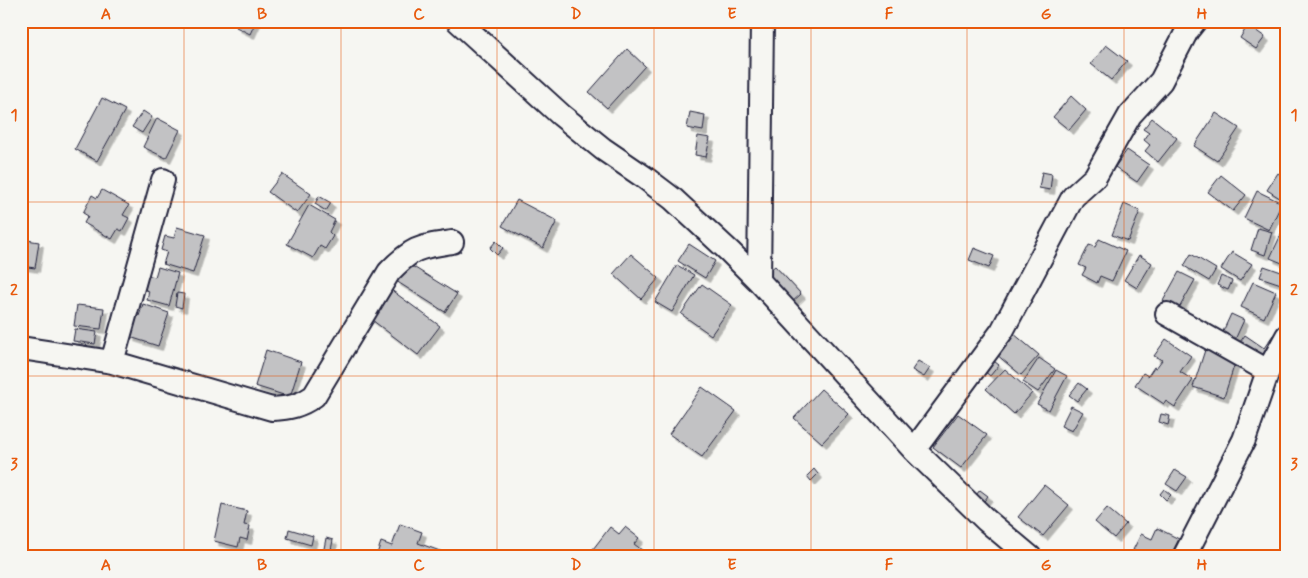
<svg xmlns="http://www.w3.org/2000/svg" width="1308" height="578" font-family="Mynerve,sans-serif">
  <style>
    .building { fill: #c2c2c4; stroke: #22223b; filter: url(#shadow) }
    .lines { fill: none; stroke-linecap: round; stroke-linejoin: round }
    .minor-casing { stroke: #22223b; stroke-width: 26 }
    .minor { stroke: #f6f6f2; stroke-width: 22 }
    .grid { fill: none; stroke: #e8590c; stroke-width: 1; stroke-opacity: 0.55 }
    .neatline { fill: none; stroke: #e8590c; stroke-width: 2 }
    .grid-label { font-size: 16px; text-anchor: middle; font-weight: bold; fill: #e8590c }
  </style>
  <defs>
    <filter id="shadow"><feDropShadow dx="4.5" dy="4.5" stdDeviation="0" flood-color="#0004"/></filter>
  </defs>
  <rect width="100%" height="100%" fill="#f6f6f2"/>
  <filter id="ink" filterUnits="userSpaceOnUse"><feTurbulence type="fractalNoise" baseFrequency=".02" numOctaves="2"/><feDisplacementMap in="SourceGraphic" scale="10" xChannelSelector="R" yChannelSelector="G"/><feConvolveMatrix kernelMatrix="1 2 1 2 8 2 1 2 1" color-interpolation-filters="sRGB"/></filter>
  <g filter="url(#ink)">
    <path class="building" d="M239 21H256L250 34 236 27Z
      M1248 25 1265 37 1256 49 1240 38Z
      M1106 45 1127 61 1111 80 1091 64Z
      M627 49 645 66 607 108 589 92Z
      M1071 96 1086 110 1069 130 1053 117Z
      M102 98 125 110 97 161 75 149Z
      M143 111 152 117 142 133 132 127Z
      M690 112 705 115 703 131 687 128Z
      M1216 113 1239 128 1217 161 1194 146Z
      M157 118 180 130 166 158 143 147Z
      M1152 118 1177 138 1158 162 1145 151 1150 145 1144 140 1149 133 1143 129Z
      M698 136 710 138 706 157 695 155Z
      M1127 150 1149 165 1137 182 1115 167Z
      M1042 172 1052 174 1050 190 1039 188Z
      M1278 173 1287 179 1286 202 1267 190Z
      M282 174 311 194 297 213 268 192Z
      M1221 175 1246 195 1233 211 1208 192Z
      M102 190 129 205 123 215 129 218 122 231 118 229 112 239 84 223 88 216 83 213 92 195 97 198Z
      M1257 191 1282 203 1269 230 1244 218Z
      M319 196 331 203 326 211 315 204Z
      M517 200 557 221 543 248 502 226Z
      M1124 204 1140 211 1128 241 1112 235Z
      M309 205 335 220 329 232 333 236 325 249 320 246 313 258 287 244Z
      M1285 226 1287 227V265L1270 258Z
      M177 227 205 235 193 273 163 264 167 252 161 250 165 236 174 238Z
      M1258 228 1272 232 1265 255 1251 250Z
      M21 239 39 242 35 268 21 266Z
      M1099 239 1126 251 1112 281 1100 276 1097 283 1082 275 1086 268 1079 265 1089 245 1095 247Z
      M496 241 503 248 497 255 490 248Z
      M689 244 715 261 705 278 678 261Z
      M974 248 994 256 989 268 969 260Z
      M1232 252 1252 264 1240 281 1221 269Z
      M631 254 659 278 641 299 613 274Z
      M1191 254 1216 269 1209 281 1184 266Z
      M1139 255 1152 263 1137 288 1124 280Z
      M407 263 457 294 445 312 396 281Z
      M677 265 694 275 672 312 655 302Z
      M775 266 801 294 791 303 765 274Z
      M1264 266 1287 274 1284 285 1260 277Z
      M158 267 178 273 169 306 147 300 149 291 143 289 147 275 155 277Z
      M1179 272 1195 280 1178 310 1163 301Z
      M1221 276 1232 281 1228 290 1217 285Z
      M1253 282 1276 292 1264 318 1241 307Z
      M702 284 732 305 711 335 681 314Z
      M390 289 440 326 418 355 368 317Z
      M177 293 184 294 182 308 175 306Z
      M143 304 169 313 158 346 130 337 132 314 139 316Z
      M77 305 104 308 101 329 74 326Z
      M1231 314 1244 320 1233 344 1220 338Z
      M75 329 97 332 95 344 73 341Z
      M1013 333 1039 355 1021 375 996 354Z
      M1245 335 1264 348 1273 335 1280 340 1264 363 1238 345Z
      M1166 339 1191 356 1180 372 1193 380 1175 407 1166 401 1164 404 1135 385 1143 373 1148 376 1154 367 1156 368 1162 360 1154 356Z
      M266 350 301 362 290 397 255 386Z
      M1205 350 1236 360 1224 397 1193 387Z
      M990 358 999 365 990 376 981 368Z
      M1039 358 1055 369 1038 392 1023 382Z
      M918 361 930 368 924 377 912 370Z
      M1005 369 1032 393 1014 414 986 389Z
      M1056 370 1067 376 1049 410 1037 404Z
      M1079 383 1087 389 1077 401 1069 395Z
      M702 387 736 411 702 457 669 434Z
      M821 389 849 414 822 443 794 418Z
      M1071 406 1083 412 1072 431 1061 426Z
      M958 414 987 435 961 468 933 447Z
      M1161 414 1170 416 1168 425 1159 422Z
      M814 469 818 474 811 481 807 476Z
      M1175 470 1187 477 1177 491 1166 484Z
      M1044 485 1069 505 1043 536 1018 517Z
      M1164 489 1171 495 1166 500 1160 494Z
      M980 490 988 496 981 505 973 499Z
      M222 505 247 511 244 525 250 526 247 540 240 538 238 547 214 541Z
      M1107 508 1126 524 1114 538 1095 522Z
      M400 524 422 532 418 543 451 555 450 557H376L381 542 392 546Z
      M610 527 619 534 625 527 639 538 634 544 651 557H594L597 553 593 549Z
      M1157 528 1179 539 1170 557H1160L1148 551 1146 557 1133 550 1141 534 1152 539Z
      M289 529 313 536 311 545 287 538Z
      M326 538 333 540 330 555 323 554Z"/>
    <g class="lines">
      <g class="minor-casing">
        <path id="minor" d="M458 21 561 115 603 149 644 177 673 199 730 252 759 281 914 450 986 520 1030 557
          M759 281 762 21
          M1167 314 1268 371
          M21 348 112 362 272 409C289 408 300 406 314 396L389 272C413 247 419 247 452 242
          M112 362 163 180
          M914 450 1002 331 1073 197 1095 177 1130 115 1161 81 1187 31 1195 21
          M1184 557 1244 440 1268 371 1287 336"/>
      </g>
      <use href="#minor" class="minor"/>
    </g>
  </g>
  <path class="grid" d="M184 21V557M341 21V557M497 21V557M654 21V557M811 21V557M967 21V557M1124 21V557M21 202H1287M21 376H1287"/>
  <rect width="1308" height="578" fill="none" stroke="#f6f6f2" stroke-width="55"/>
  <rect x="28" y="28" width="1252" height="522" class="neatline"/>
  <g class="grid-label">
    <text x="106" y="19">A</text>
    <text x="262" y="19">B</text>
    <text x="419" y="19">C</text>
    <text x="576" y="19">D</text>
    <text x="732" y="19">E</text>
    <text x="889" y="19">F</text>
    <text x="1046" y="19">G</text>
    <text x="1202" y="19">H</text>
    <text x="14" y="120">1</text>
    <text x="1294" y="120">1</text>
    <text x="14" y="295">2</text>
    <text x="1294" y="295">2</text>
    <text x="14" y="469">3</text>
    <text x="1294" y="469">3</text>
    <text x="106" y="570">A</text>
    <text x="262" y="570">B</text>
    <text x="419" y="570">C</text>
    <text x="576" y="570">D</text>
    <text x="732" y="570">E</text>
    <text x="889" y="570">F</text>
    <text x="1046" y="570">G</text>
    <text x="1202" y="570">H</text>
  </g>
</svg>
